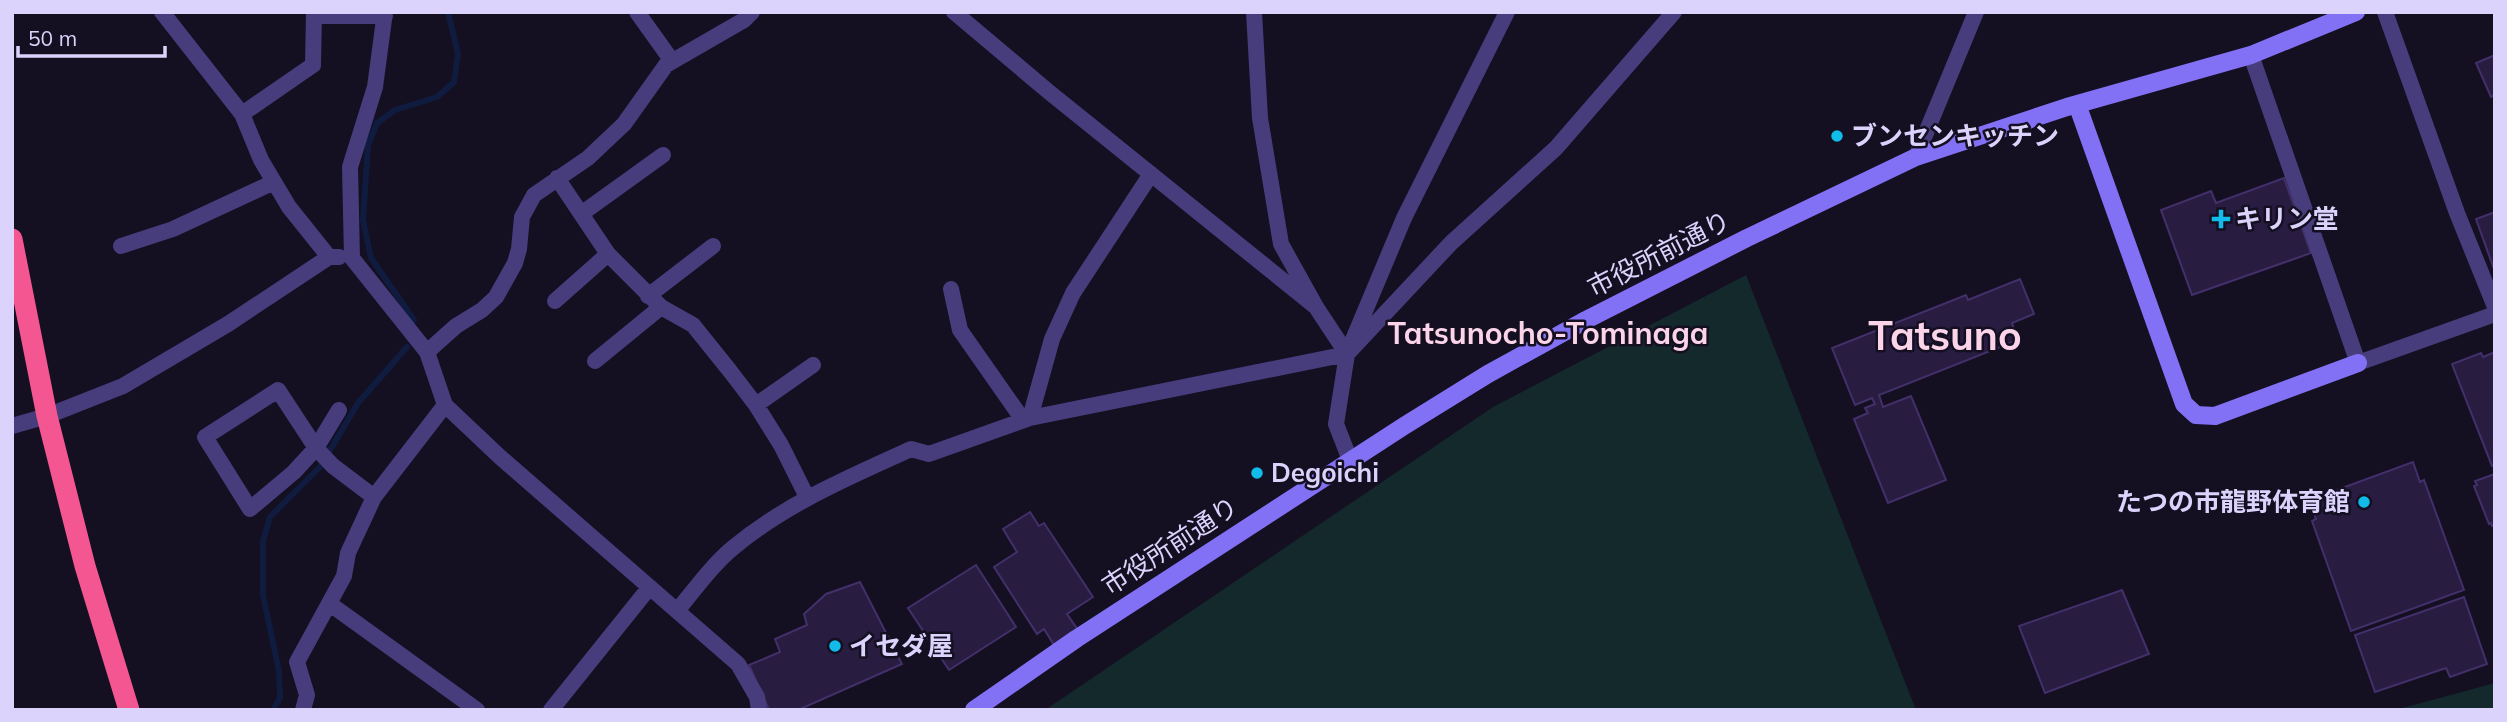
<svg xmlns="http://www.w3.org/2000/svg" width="2507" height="722" font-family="Mulish,'Noto Sans JP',sans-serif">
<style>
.green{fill:#13292b}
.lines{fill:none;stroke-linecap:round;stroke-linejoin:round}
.stream{stroke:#0f1c40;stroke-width:6}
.building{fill:#281d41;stroke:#43306b;stroke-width:2}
.street{stroke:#473d7d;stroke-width:16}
.secondary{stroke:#8371f5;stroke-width:18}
.highway{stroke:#f35690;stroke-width:21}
.poi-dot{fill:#11bbea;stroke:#140f21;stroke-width:2.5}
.labels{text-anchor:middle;stroke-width:5;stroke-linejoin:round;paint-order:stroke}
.poi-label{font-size:26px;font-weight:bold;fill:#dcd3fc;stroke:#140f21;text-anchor:start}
.street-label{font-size:26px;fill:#dcd3fc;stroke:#140f21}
.quarter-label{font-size:30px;font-weight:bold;fill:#fcd4e9;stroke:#140f21}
.town-label{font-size:40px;font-weight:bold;fill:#fcd4e9;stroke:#140f21}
</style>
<rect width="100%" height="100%" fill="#140f21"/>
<path class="green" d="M1746,275L1916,710H1045L1493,407Z
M2495,683V710H2395Z"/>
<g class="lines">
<path class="stream" d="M414,320L371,258L363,220L368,145L377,123L395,110L437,97L454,82L458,54L448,12
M273,710L280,698L279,671L263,595V541L270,517L320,467L358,403L407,347"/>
</g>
<path class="building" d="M2495,55V95L2491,97L2476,63Z
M2284,178L2311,253L2192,295L2161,210L2211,191L2216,203Z
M2495,212V272L2476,219Z
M2020,279L2034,314L2012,323L2018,340L1879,395L1883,407L1911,396L1946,480L1888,503L1854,419L1868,413L1865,408L1875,404L1872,398L1855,405L1832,348L1966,295L1968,300Z
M2495,352V465L2492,466L2452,364L2481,353L2483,357Z
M2413,462L2420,482L2424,480L2464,590L2351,631L2312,521L2316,519L2309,500Z
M2495,474V525L2492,526L2491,523L2489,524L2474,486L2477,485L2475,481Z
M1030,512L1039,526L1044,523L1093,597L1067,614L1078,630L1054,645L1044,629L1037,634L994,567L1017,552L1003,529Z
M976,565L1016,627L949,670L908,608Z
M860,582L902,664L798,710H769L749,665L780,652L775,639L807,625L804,614L826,594Z
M2122,590L2149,654L2045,693L2019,626Z
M2464,597L2487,664L2450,677L2446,668L2375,692L2355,635Z"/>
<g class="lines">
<path class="street" d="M162,12L242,114L261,160L289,207L329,257H339
M385,12L375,87L350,167L352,258L427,352L445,405L500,457L738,664L757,697L759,710
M637,12L672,61
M954,12L1049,92L1316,307
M1254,12L1260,118L1281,244L1316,307L1347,354
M2385,12L2457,213L2495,307
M315,16H385
M2251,55L2358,363L2495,314
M242,114L313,65L314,12
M1916,157L1976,12
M557,178L608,254L661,307L693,325L730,371L756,405L781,445L807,497
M581,214L663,155
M121,246L173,229L274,182
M951,289L960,330L1023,420
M648,296L713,246
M555,301L608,254
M427,352L456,326L482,310L496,297L515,263L519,249L522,217L534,195L588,158L624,124L666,65L744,20L752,12
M595,361L661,307
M756,405L813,365
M339,410L316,448L294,472L250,509L205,437L278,390L316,448L333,466L374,497
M1030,418L1052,339L1073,293L1151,174
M12,426L47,416L123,386L228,324L329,257
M1350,460L1336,424L1347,354L1404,218L1507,12
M330,604L477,710
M677,611C695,589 713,564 734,547C787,503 850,477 911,449L929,454L1030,418L1347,354L1451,243L1556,148L1674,12
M303,710L307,695L297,662L344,576L348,553L374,497L445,405
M551,710L649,588"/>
<path class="secondary" d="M2077,104L2184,404L2196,415L2215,416L2358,363
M974,710L1076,639L1404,426L1488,374L1586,320L1747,238L1916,157L2067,107L2251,55L2356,12"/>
<path class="highway" d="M12,239L47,416L85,566L129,710"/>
</g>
<g class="poi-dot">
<circle cx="1837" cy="136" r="7"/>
<path d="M2217.5 208.5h7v7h7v7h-7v7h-7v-7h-7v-7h7z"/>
<circle cx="1257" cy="473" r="7"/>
<circle cx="2364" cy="502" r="7"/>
<circle cx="835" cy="646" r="7"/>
</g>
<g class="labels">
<g class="poi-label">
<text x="1851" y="145">ブンセンキッチン</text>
<text x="2235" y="228">キリン堂</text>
<text x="1271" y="482">Degoichi</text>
<text x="2350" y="511" text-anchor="end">たつの市龍野体育館</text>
<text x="849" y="655">イセダ屋</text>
</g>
<g class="street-label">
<text transform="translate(1659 254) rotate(-27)" y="9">市役所前通り</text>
<text transform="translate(1170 546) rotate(-33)" y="9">市役所前通り</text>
</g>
<g class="quarter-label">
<text x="1548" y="344">Tatsunocho-Tominaga</text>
</g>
<g class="town-label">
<text x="1945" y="350">Tatsuno</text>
</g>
</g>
<rect width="2507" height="722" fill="none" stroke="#dcd3fc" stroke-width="28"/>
<path d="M18 46v10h147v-10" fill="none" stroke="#dcd3fc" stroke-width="3.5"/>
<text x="28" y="46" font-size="21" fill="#dcd3fc" stroke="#140f21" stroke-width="5" paint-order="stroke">50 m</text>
</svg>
